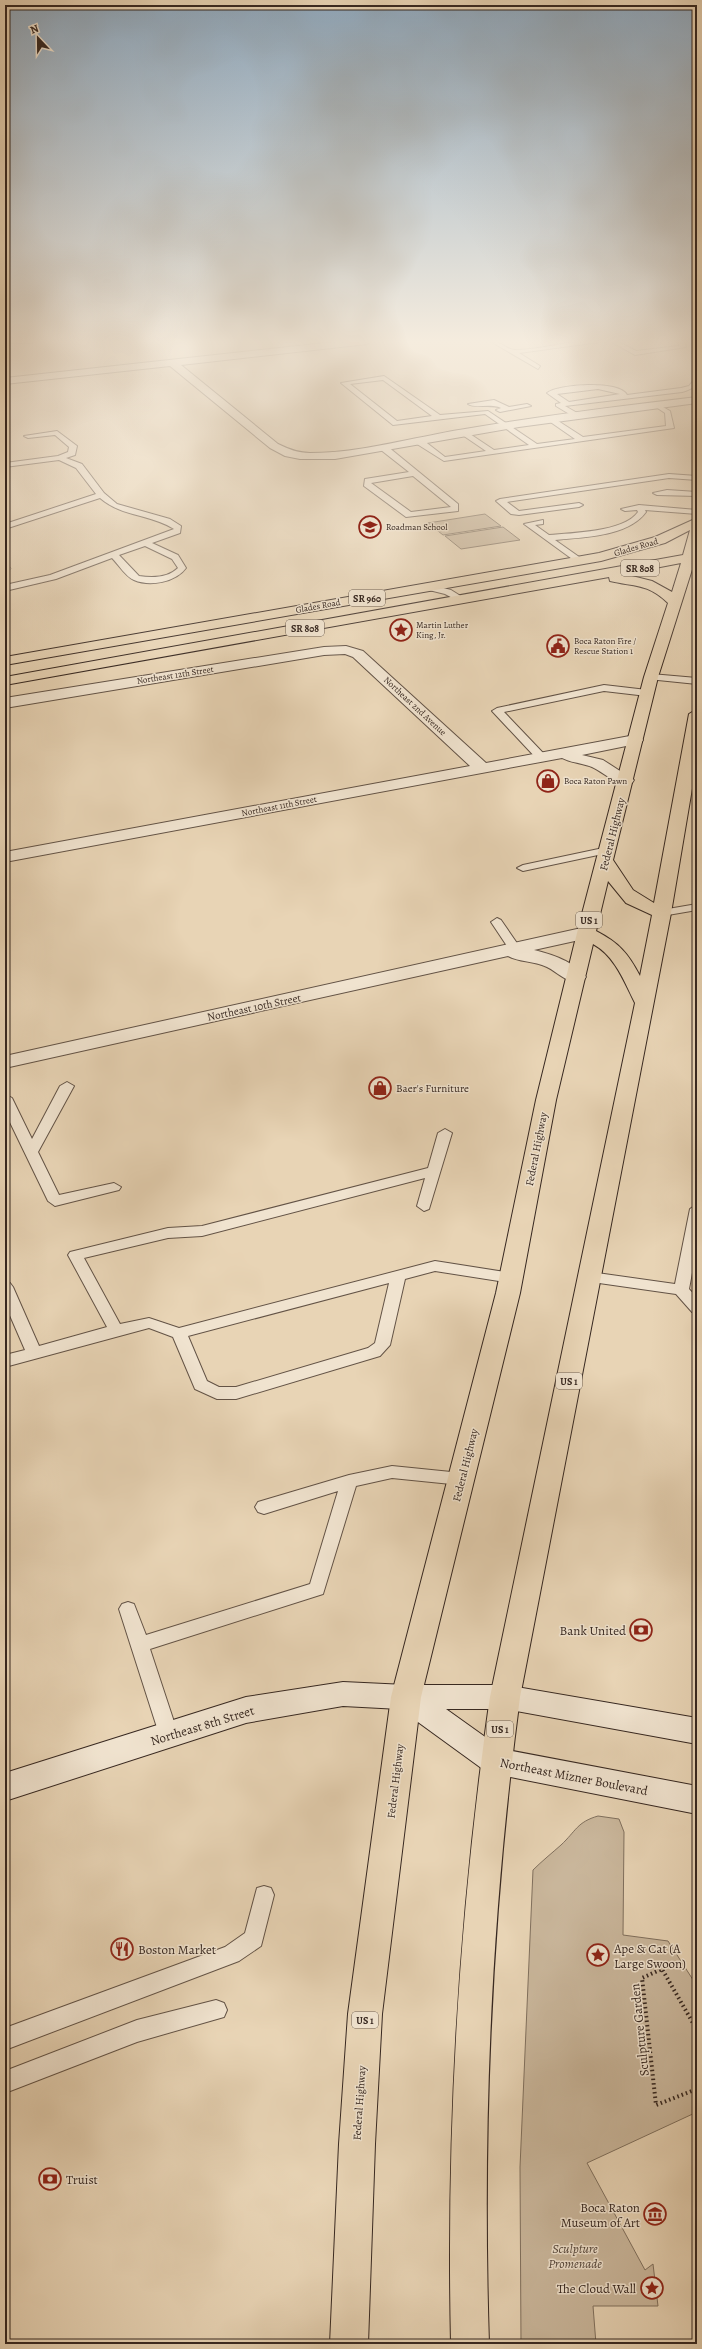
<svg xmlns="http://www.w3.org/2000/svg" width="702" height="2349" font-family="Alegreya,serif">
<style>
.green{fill:#cab79c;stroke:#80705e}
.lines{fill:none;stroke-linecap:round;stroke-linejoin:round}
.service-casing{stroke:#635346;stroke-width:2}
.minor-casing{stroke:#635346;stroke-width:2}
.secondary-casing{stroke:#372821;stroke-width:2}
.primary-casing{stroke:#372821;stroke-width:2}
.path-far1{stroke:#372821;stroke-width:1.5;stroke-dasharray:0.5 1;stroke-linecap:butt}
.path{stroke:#372821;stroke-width:4;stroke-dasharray:1.5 3;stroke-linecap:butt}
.service{fill:#f0e3cf;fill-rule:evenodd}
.minor{fill:#f0e3cf;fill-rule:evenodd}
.secondary{fill:#f0e3cf;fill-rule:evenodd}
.primary{fill:#e8d4b5;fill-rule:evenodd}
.labels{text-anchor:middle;stroke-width:3;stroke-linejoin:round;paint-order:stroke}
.far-poi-label{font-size:9px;fill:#372821;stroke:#f0e3cf;text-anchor:start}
.far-street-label{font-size:9px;fill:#372821;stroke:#f0e3cf}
.shield{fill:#f0e3cf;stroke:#6e6055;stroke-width:1}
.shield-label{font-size:10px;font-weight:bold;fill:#372821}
.street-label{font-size:11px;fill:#372821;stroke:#f0e3cf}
.poi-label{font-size:11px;fill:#372821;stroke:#f0e3cf;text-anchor:start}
.near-poi-label{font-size:13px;fill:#372821;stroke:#f0e3cf;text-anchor:end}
.near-street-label{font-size:13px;fill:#372821;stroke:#f0e3cf}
.near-park-label{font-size:13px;font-style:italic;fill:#54453a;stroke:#f0e3cf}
</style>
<rect width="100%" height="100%" fill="#e8d4b5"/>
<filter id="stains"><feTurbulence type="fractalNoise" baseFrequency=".005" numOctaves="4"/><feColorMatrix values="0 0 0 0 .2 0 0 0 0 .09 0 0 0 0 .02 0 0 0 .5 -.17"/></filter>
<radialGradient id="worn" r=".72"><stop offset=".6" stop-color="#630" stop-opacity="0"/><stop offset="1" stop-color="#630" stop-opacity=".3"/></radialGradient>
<path class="green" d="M485,514L501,526L443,535L428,523Z
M503,527L520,540L461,549L445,536Z
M598,1816L619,1819L624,1832L623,1935L668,1941L697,1986V2112L587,2163L645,2270L653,2264L658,2306H593L596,2344H521L520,2167L533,1870C542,1861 552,1853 561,1845C576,1831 577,1822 598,1816Z"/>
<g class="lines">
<g class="service-casing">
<path id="service" d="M5,341H35L32,343H5Z
M490,341C500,340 506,350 515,350C545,350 577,337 607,341L519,353L540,366L538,369Z
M610,341H617L636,351L679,346L678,341H684L686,347L635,355Z
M384,376L440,415L488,411L537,444L575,439L549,421V417H552L583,437L666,426L665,413L653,405L656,403L670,411L674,428L444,461L417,444V440H423L445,457L486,451L461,434V430H464L494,450L529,445L485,414L393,425L341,383ZM383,380L432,416L397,421L350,384Z
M697,376C697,387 692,389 682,392L565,406L579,414L580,416L576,418L556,406V404L561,403L547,393C558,384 620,380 627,395L681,388L689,386ZM598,389L620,394L569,402L557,394Z
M494,400L509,407L527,404L531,406L500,412L496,410L501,408C490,403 475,409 468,404Z
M57,431L77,446L75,455L66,458L82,464L104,493L117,504L170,519L181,526L180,533L152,543L178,555L186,568C176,582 150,587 134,580C126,577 118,564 112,558L56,579L5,591V585L50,575L174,529C150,514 122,517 100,498L5,529V524L96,494L76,468L59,460L5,467V463L58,456L68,452L69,447L55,435L28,438L24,436ZM145,546L172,559L178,568C168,578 152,578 139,576L119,555Z
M381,446H387L458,504V511L406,517L364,486L365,479L409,472L381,450ZM413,476L451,507L411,512L371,483Z
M669,474L697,476V480L669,478L507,502L519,511L579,503L583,505L579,507L519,515L511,514L496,501L500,499Z
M667,490L697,492V496L657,495L653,493Z
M639,505L697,510V514L645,510L646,512C628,537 583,537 555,540L582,559L583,561L579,564L524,524L543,520V524L535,525L549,535C572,533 624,532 638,512L637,510L625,511L621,509Z
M428,584L451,590L467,600L460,602L445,594L425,589L424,587Z
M651,674L697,678V684L648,679V675Z
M604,685L647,690L652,693L647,696L604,691L504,712L545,755L546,757L541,760L537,759L492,711L497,708Z
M608,847L614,850L612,852L523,871L517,868L523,865Z
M697,904V910L662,916L656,913L662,910Z
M497,918L501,920L521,949L519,952L515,953L511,952L491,922Z
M67,1082L74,1086L38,1152L59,1195L114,1183L121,1187L119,1190L55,1206L48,1201L5,1112V1094L12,1098L32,1139L60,1086Z
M445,1129L452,1133L429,1209L424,1211L417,1206L425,1178L202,1236L168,1238L84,1258L120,1324L149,1318L179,1328L435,1261L511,1273L516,1274L518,1278L516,1282L511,1283L435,1271L405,1279L390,1345L380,1356L236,1399H217L195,1389L173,1337L149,1328L5,1367V1355L25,1350L5,1304V1282L10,1283L13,1287L39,1346L107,1327L68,1255L70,1252L168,1228L202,1226L428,1168L438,1133ZM389,1283L375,1343L368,1348L236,1387H219L207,1381L188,1336Z
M697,1204V1246L689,1289L697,1298V1313L692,1312L676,1294L585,1281L583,1277L585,1273L590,1272L675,1284L690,1209Z
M392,1466L461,1473L467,1475L469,1479L467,1483L461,1485L392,1478L356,1486L323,1594L150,1649L178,1734L175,1740L168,1742L161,1740L119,1609L122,1604L128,1602L134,1604L146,1635L310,1584L338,1491L264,1514L258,1512L255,1507L258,1502L349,1475Z
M264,1886L271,1888L274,1895L261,1946L239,1961L5,2050V2028L225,1947L245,1933L257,1888Z
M216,2000L224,2003L227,2010L224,2017L137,2042L5,2093V2071L137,2020Z"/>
</g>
<g class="minor-casing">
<path id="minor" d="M343,341H372L367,344L181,365L278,444C288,449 298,453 310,453C362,453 414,437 465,429C542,416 620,406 697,397V403L519,427L335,459H300L285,456L270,448L170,366L5,384V378Z
M346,646L363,651L486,763L635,735L641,737L643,740L641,743L582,755L603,760L634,780L632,783C617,787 605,773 592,767C583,763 571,763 562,758L5,862V852L470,766L353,657L345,654L324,655L5,708V698L324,647Z
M586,927L593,929L595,933L593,937L534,950C551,954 575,962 586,977L583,981C568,985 559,973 547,967C534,961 519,962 508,956L5,1068V1056Z"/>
</g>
<g class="secondary-casing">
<path id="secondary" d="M343,1682L406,1685H505L697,1718V1744L505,1709H446L502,1749L697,1786V1814L495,1774L484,1770L400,1709L343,1706L246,1723L5,1801V1773L246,1697Z"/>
</g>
<g class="primary-casing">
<path id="primary" d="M697,518V560H695L658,677L613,860L633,890L654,903L689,714L697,709V759L671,913L520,1697C491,1915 482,2124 489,2344H451C446,2124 459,1915 490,1697L635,1003C624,981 615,956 593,944L556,1100L520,1293L421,1697L382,2014L375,2144L368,2344H330L339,2144L348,2014L391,1697L496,1293L536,1100L577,933L644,677L668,603C647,583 635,587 610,581L609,577L5,685V677L683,555L690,530L665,543L601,561L5,665V657L599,553L655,537ZM681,563L672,592L652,581L624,574ZM608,881L626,903L652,915L640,976C628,953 619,943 596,931Z"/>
</g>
<path class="path-far1" d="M5,564L11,569"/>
<path class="path" d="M697,2030L662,1969L642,1978L656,2105L697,2089"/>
<use href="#service" class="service"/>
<use href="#minor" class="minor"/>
<use href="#secondary" class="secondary"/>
<use href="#primary" class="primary"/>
</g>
<linearGradient id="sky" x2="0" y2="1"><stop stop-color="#90aac0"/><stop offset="0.51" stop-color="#f5ecde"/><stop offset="1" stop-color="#f5ecde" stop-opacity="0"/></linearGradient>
<rect width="702" height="669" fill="url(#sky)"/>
<defs>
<g id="school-ring" transform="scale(1.15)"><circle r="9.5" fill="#f0e3cf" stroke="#8f2418" stroke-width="1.5"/><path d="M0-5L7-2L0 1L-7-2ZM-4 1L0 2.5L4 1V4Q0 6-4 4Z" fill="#8f2418"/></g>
<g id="sight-ring" transform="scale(1.15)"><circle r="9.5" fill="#f0e3cf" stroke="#8f2418" stroke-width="1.5"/><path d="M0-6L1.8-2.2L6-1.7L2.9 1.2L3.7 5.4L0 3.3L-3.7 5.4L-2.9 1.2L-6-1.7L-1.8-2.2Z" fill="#8f2418"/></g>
<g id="civic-ring" transform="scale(1.15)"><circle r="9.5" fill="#f0e3cf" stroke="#8f2418" stroke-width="1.5"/><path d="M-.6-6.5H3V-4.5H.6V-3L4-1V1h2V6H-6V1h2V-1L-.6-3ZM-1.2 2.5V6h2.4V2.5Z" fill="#8f2418"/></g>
<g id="shop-ring" transform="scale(1.15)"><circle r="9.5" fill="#f0e3cf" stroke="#8f2418" stroke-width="1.5"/><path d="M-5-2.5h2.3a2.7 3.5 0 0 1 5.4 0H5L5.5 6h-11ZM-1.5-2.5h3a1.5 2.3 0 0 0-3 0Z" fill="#8f2418"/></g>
<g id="bank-ring" transform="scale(1.15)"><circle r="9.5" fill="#f0e3cf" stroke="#8f2418" stroke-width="1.5"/><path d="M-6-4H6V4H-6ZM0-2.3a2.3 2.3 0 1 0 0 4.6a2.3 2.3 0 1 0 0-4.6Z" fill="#8f2418"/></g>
<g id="restaurant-ring" transform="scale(1.15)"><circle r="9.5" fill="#f0e3cf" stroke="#8f2418" stroke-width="1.5"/><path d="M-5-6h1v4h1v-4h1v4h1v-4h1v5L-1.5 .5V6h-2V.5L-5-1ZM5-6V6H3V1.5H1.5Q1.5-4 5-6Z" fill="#8f2418"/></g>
<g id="museum-ring" transform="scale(1.15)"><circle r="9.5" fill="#f0e3cf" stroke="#8f2418" stroke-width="1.5"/><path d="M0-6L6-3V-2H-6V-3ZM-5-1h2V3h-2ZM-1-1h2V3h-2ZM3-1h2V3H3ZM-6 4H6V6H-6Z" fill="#8f2418"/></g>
</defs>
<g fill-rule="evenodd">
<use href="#school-ring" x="370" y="527"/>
<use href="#sight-ring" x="401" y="630"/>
<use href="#civic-ring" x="558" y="646"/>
<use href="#shop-ring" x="548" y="781"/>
<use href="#shop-ring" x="380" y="1088"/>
<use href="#bank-ring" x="641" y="1630"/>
<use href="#restaurant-ring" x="122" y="1949"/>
<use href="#sight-ring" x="598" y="1955"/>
<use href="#bank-ring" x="50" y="2179"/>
<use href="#museum-ring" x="655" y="2214"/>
<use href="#sight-ring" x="652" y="2288"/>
</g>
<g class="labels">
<g class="far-poi-label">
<text x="386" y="530">Roadman School</text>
<text x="416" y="628">Martin Luther<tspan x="416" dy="10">King, Jr.</tspan></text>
<text x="574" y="644">Boca Raton Fire /<tspan x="574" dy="10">Rescue Station 1</tspan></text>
<text x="564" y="784">Boca Raton Pawn</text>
</g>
<g class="far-street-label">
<text transform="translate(636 547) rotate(-16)" y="3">Glades Road</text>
<text transform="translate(318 606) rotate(-10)" y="3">Glades Road</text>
<text transform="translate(175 675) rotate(-9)" y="3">Northeast 12th Street</text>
<text transform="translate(415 706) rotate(43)" y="3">Northeast 2nd Avenue</text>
<text transform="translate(279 806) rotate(-11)" y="3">Northeast 11th Street</text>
</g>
<g class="shield">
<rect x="621" y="560" width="38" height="16" rx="3"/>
<rect x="349" y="590" width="36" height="16" rx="3"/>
<rect x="286" y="620" width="38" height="16" rx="3"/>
<rect x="576" y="912" width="26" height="16" rx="3"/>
<rect x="556" y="1373" width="26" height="16" rx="3"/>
<rect x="487" y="1721" width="26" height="16" rx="3"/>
<rect x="352" y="2012" width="26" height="16" rx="3"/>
</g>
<g class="shield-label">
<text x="640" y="572">SR 808</text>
<text x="367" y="602">SR 960</text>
<text x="305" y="632">SR 808</text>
<text x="589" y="924">US 1</text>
<text x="569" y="1385">US 1</text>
<text x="500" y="1733">US 1</text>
<text x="365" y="2024">US 1</text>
</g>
<g class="street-label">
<text transform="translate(612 834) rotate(-76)" y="4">Federal Highway</text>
<text transform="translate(254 1007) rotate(-12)" y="4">Northeast 10th Street</text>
<text transform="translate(536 1149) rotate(-79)" y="4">Federal Highway</text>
<text transform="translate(465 1465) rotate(-76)" y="4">Federal Highway</text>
<text transform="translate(395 1781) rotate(-83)" y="4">Federal Highway</text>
<text transform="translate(359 2103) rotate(-86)" y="4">Federal Highway</text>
</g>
<g class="poi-label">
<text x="396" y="1092">Baer's Furniture</text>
</g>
<g class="near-poi-label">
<text x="626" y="1635">Bank United</text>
<text x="614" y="1953" text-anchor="start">Ape &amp; Cat (A<tspan x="614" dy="15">Large Swoon)</tspan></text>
<text x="138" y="1954" text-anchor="start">Boston Market</text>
<text x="66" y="2184" text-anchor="start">Truist</text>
<text x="640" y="2212">Boca Raton<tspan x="640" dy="15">Museum of Art</tspan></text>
<text x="636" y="2293">The Cloud Wall</text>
</g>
<g class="near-street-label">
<text transform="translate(202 1725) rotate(-17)" y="5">Northeast 8th Street</text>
<text transform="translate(574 1776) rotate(11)" y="5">Northeast Mizner Boulevard</text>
<text transform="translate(639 2030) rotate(-96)" y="5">Sculpture Garden</text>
</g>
<g class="near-park-label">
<text x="575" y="2253">Sculpture<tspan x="575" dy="15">Promenade</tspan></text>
</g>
</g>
<rect width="702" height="2349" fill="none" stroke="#e8d4b5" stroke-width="20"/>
<rect x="6" y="6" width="690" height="2337" fill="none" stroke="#372821" stroke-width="2"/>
<rect x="10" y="10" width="682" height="2329" fill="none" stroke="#372821"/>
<g transform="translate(38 38) rotate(338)" stroke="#f0e3cf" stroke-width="3" paint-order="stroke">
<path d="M0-3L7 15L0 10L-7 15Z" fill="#372821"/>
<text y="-6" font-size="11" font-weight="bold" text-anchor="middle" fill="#372821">N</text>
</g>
<rect width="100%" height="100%" filter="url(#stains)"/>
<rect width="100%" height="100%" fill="url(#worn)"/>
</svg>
